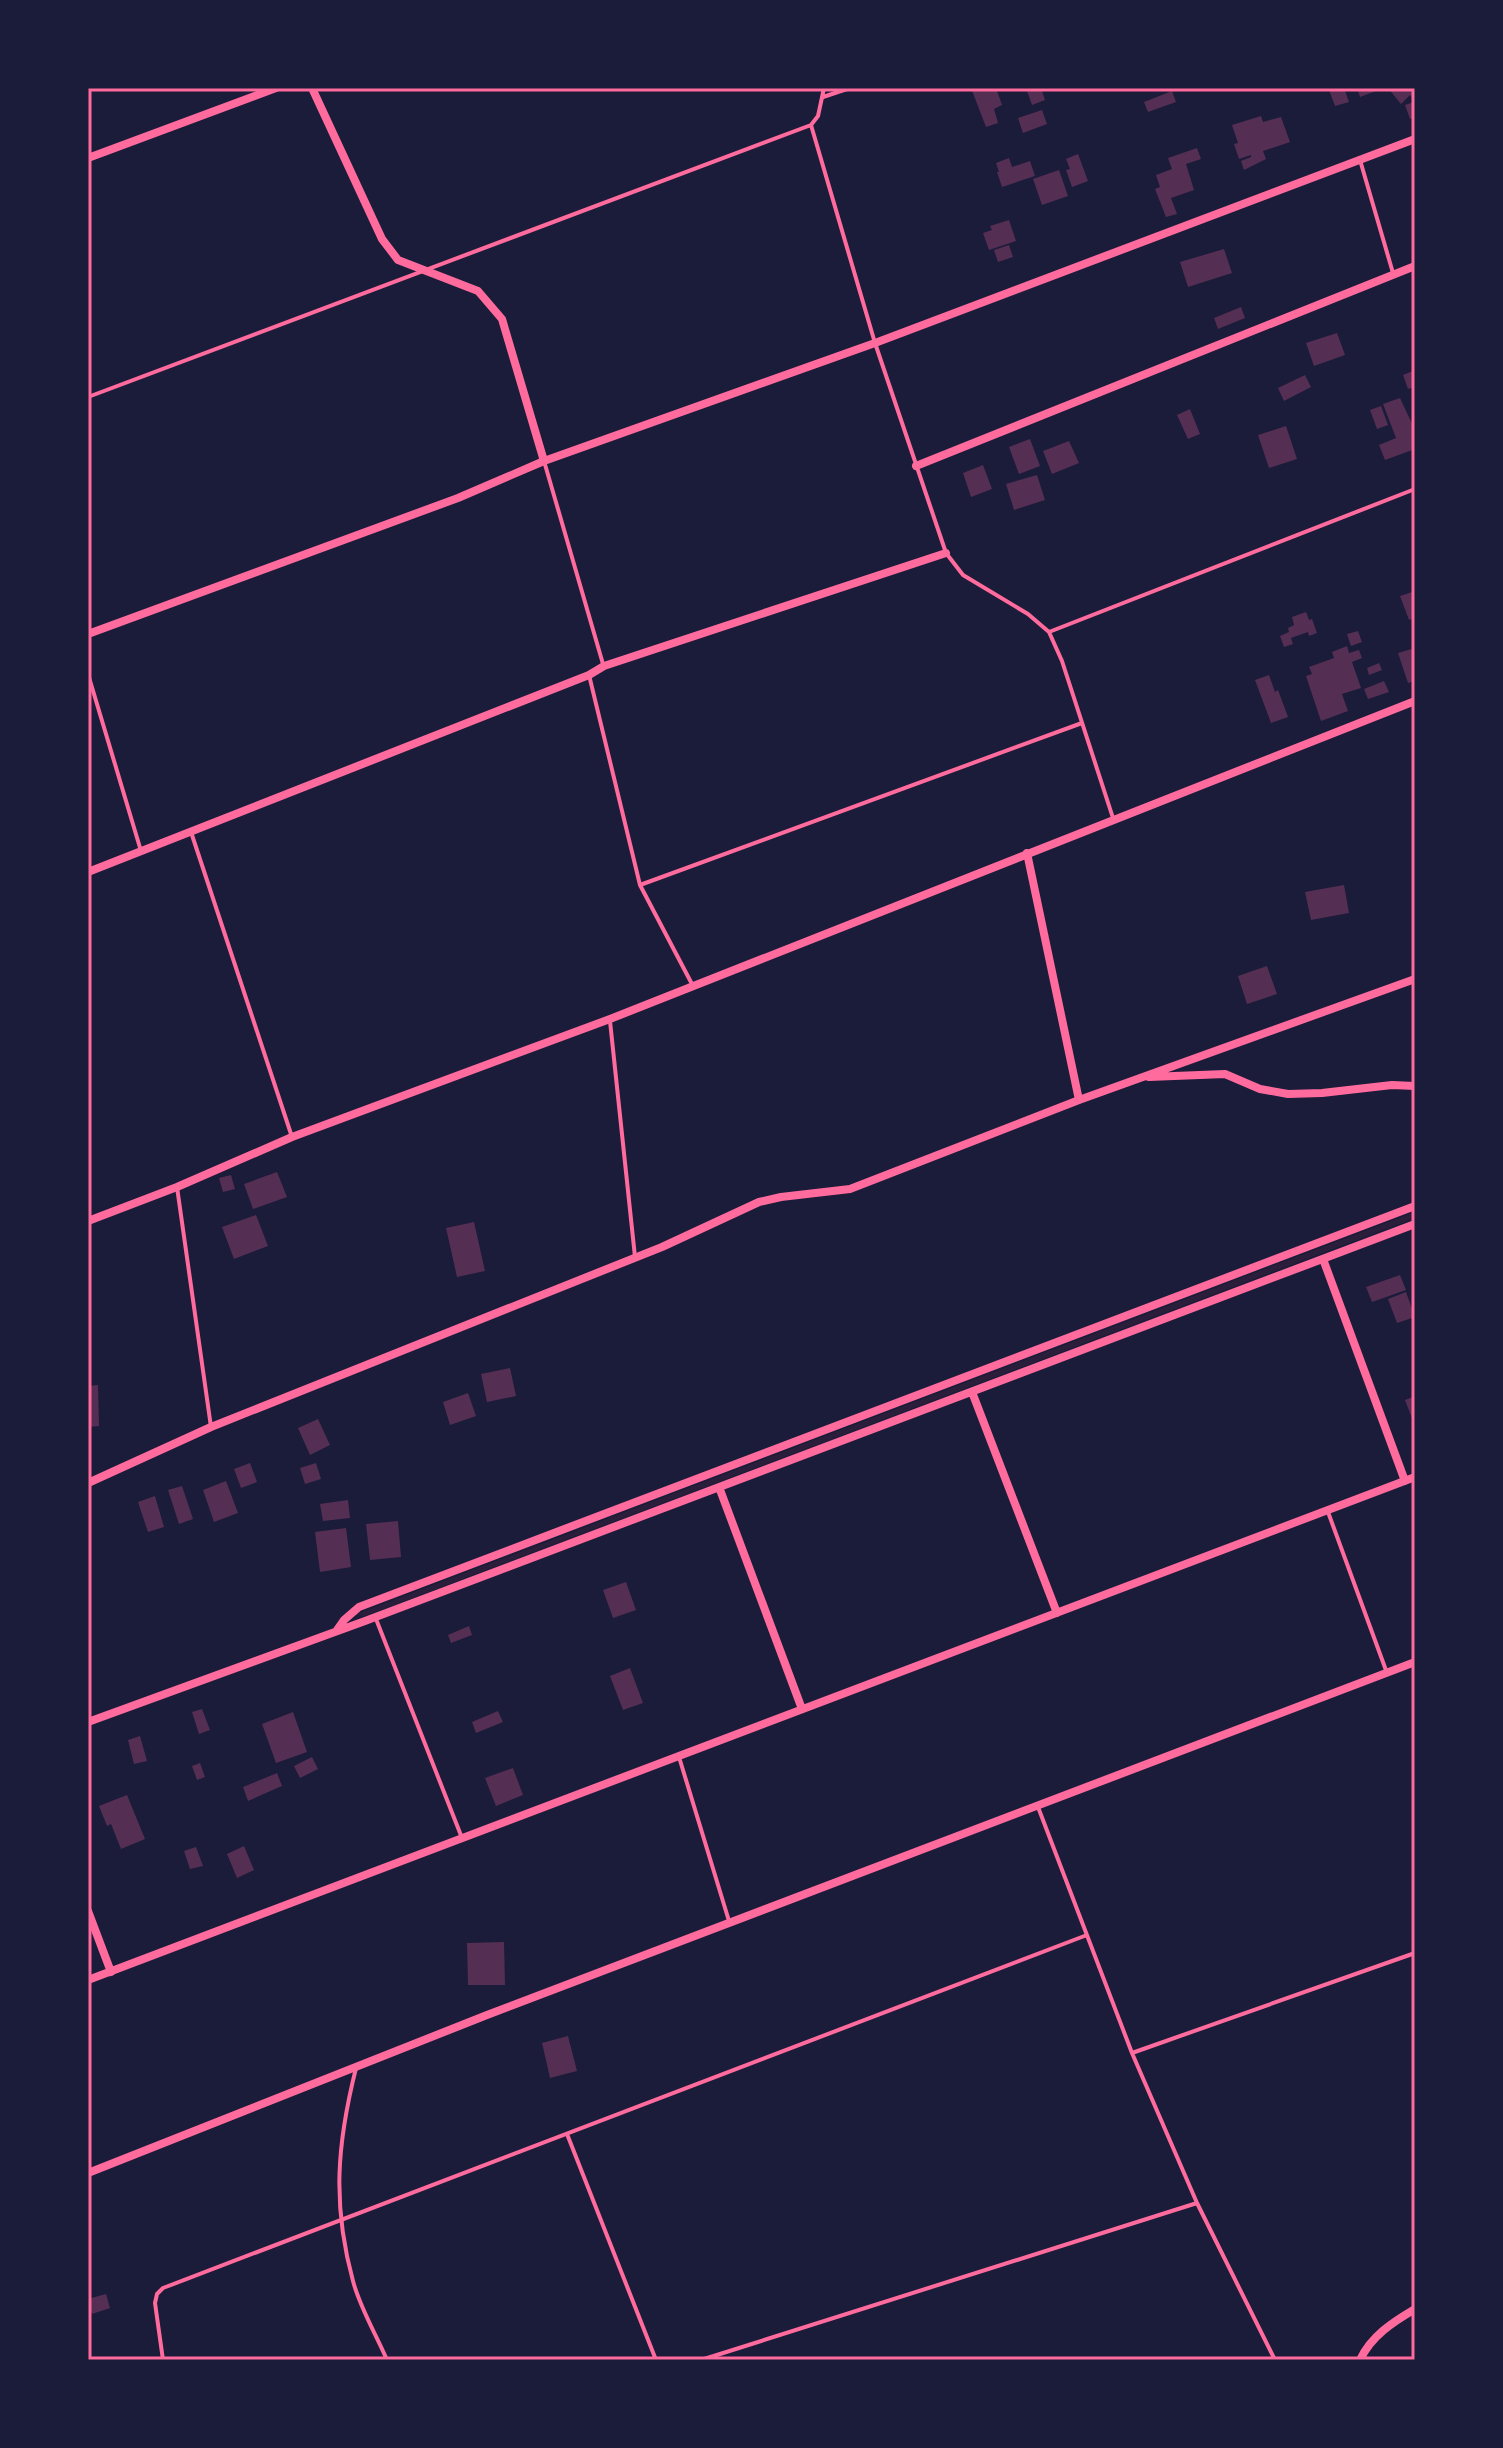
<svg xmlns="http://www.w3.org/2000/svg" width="1503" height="2448" font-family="'Source Sans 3',sans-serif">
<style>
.green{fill:#2a1e3b}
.building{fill:#542f53}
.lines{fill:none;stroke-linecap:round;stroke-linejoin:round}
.service{stroke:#ff6b9d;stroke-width:4}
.minor{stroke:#ff6b9d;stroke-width:8}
.neatline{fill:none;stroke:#ff6b9d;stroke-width:3}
</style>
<rect width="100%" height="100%" fill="#1b1b3a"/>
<path class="green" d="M1415,1212V1218L362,1617L357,1614Z"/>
<path class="building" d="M971,88H996L1002,105L994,109L998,123L986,127Z
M1026,88H1041L1045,100L1032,105Z
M1334,88H1344L1349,102L1335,106L1329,90Z
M1357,88H1374L1376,91L1360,97Z
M1388,88H1415V117L1410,119L1405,105L1414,102L1410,95L1401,104Z
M1172,91L1176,102L1148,112L1144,102Z
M1042,110L1047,124L1023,133L1018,118Z
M1261,116L1263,122L1281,117L1290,142L1263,151L1266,159L1244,170L1241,161L1251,157V155L1239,159L1234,144L1238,143L1232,125Z
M1197,148L1201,159L1186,164L1194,190L1171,198L1177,214L1166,217L1155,189L1160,187L1156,175L1172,169L1168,158Z
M1078,154L1088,181L1072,187L1066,170L1070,169L1066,159Z
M1009,158L1012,167L1030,161L1035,176L1002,187L997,172H999L996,163Z
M1059,170L1068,196L1042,205L1033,179Z
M1009,220L1016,241L989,250L983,233L992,230L990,226Z
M1009,245L1013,257L998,262L994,250Z
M1224,249L1232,273L1188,287L1180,262Z
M1241,307L1245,318L1218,329L1214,318Z
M1337,333L1345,355L1314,366L1306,343Z
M1415,370V387L1408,389L1403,375Z
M1305,375L1311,387L1284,401L1278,388Z
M1400,398L1415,430V449L1385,460L1379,445L1396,438L1383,404Z
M1381,406L1388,425L1377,429L1370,410Z
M1190,409L1200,434L1188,439L1177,415Z
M1286,426L1297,459L1269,468L1258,435Z
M1030,439L1040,466L1019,474L1009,447Z
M1069,441L1079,463L1052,474L1043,451Z
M983,465L992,489L971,497L963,473Z
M1037,475L1045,500L1014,510L1006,484Z
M1415,591V618L1409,620L1400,596Z
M1306,612L1309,620L1312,619L1317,633L1309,636L1308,632L1291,638L1293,644L1284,647L1280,636L1289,632L1288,628L1294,625L1292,617Z
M1358,631L1362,642L1351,646L1347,634Z
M1347,646L1349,653L1359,650L1362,658L1352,662L1361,688L1342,694L1348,711L1321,721L1306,676L1312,674L1309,667L1334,658L1332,652Z
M1415,648V681L1408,683L1398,653Z
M1379,663L1382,670L1369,675L1367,668Z
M1269,675L1275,692L1278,690L1288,717L1271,723L1255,680Z
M1384,681L1389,692L1368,699L1364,689Z
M1344,885L1349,913L1311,920L1305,892Z
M1267,966L1277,994L1247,1004L1238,976Z
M277,1172L287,1197L253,1209L244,1184Z
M231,1175L235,1189L223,1192L219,1178Z
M256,1215L268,1246L234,1259L222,1227Z
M474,1222L485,1271L457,1277L446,1228Z
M1400,1275L1406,1290L1372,1302L1366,1287Z
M1406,1292L1415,1317L1397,1323L1388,1299Z
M510,1368L516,1396L487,1402L481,1374Z
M98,1385L99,1426L88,1427V1386Z
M468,1393L476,1416L450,1425L443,1402Z
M1415,1396V1420L1413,1421L1405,1400Z
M318,1419L330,1445L310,1455L298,1428Z
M250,1463L257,1482L241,1488L234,1469Z
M316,1463L321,1479L305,1484L300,1468Z
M226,1481L238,1513L214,1522L203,1490Z
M182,1486L193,1519L179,1524L168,1490Z
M155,1496L164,1527L148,1532L138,1502Z
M348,1500L350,1518L323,1521L320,1504Z
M398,1521L401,1557L370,1560L366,1524Z
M346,1528L351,1567L320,1572L315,1532Z
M626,1582L636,1610L613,1618L603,1590Z
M469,1626L472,1635L451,1643L448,1635Z
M630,1668L643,1703L623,1710L610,1676Z
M202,1709L210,1730L199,1734L192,1712Z
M498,1711L503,1722L476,1733L472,1722Z
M293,1712L307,1752L276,1763L262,1724Z
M140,1736L147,1761L134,1764L128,1740Z
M312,1757L318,1769L300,1778L294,1766Z
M200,1763L205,1777L197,1780L192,1766Z
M513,1768L523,1795L496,1806L485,1778Z
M277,1773L282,1786L248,1801L243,1787Z
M127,1795L145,1839L121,1849L111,1824L107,1826L99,1806Z
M244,1846L254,1870L237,1878L227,1854Z
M196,1847L203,1866L190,1869L184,1851Z
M504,1942L505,1985H468L467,1943Z
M568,2036L577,2071L550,2078L542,2043Z
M106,2294L110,2308L92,2314L88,2299Z"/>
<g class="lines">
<path class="service" d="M824,88L818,116L811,125L875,343L946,553L963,575L1028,614L1049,632L1062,661L1113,818
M823,97L850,88
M1360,160L1393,273
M88,397L811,125
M544,461L603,664
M1049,632L1415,489
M88,674L141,851
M589,675L640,885L693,986
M191,832L292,1137
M640,885L1082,723
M610,1021L635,1257
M177,1187L211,1427
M1328,1512L1387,1673
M376,1619L462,1838
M679,1757L729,1921
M1038,1807L1132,2053L1197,2203L1275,2360
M1132,2053L1415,1953
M356,2068C337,2144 332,2204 353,2281C360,2308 376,2334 387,2360
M567,2134L656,2360
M163,2360L155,2303L157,2294L163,2288L1087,1935
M701,2360L1197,2203"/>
<path class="minor" d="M312,88L382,239L398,260L478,291L502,319L544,461
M88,158L276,88
M916,466L1415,266
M88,634L458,498L544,461L875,343L1415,139
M1027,853L1079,1100
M88,872L589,675L604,666L946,553
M1149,1077L1225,1074L1260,1089L1288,1094L1322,1093L1392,1085L1415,1086
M88,1221L177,1187L292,1137L610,1019L1415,701
M1323,1259L1405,1481
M972,1392L1057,1613
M88,1483L211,1427L662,1247L759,1202L781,1197L850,1189L1079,1100L1415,979
M719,1487L802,1709
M337,1630L344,1620L359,1607L1415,1206
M88,1722L365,1621L1415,1224
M88,1911L111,1972
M88,1980L1415,1477
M88,2173L487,2015L1415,1662
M1360,2360C1371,2336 1393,2322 1415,2309"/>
</g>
<rect width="1503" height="2448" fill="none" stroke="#1b1b3a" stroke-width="180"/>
<rect x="90" y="90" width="1323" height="2268" class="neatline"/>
</svg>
